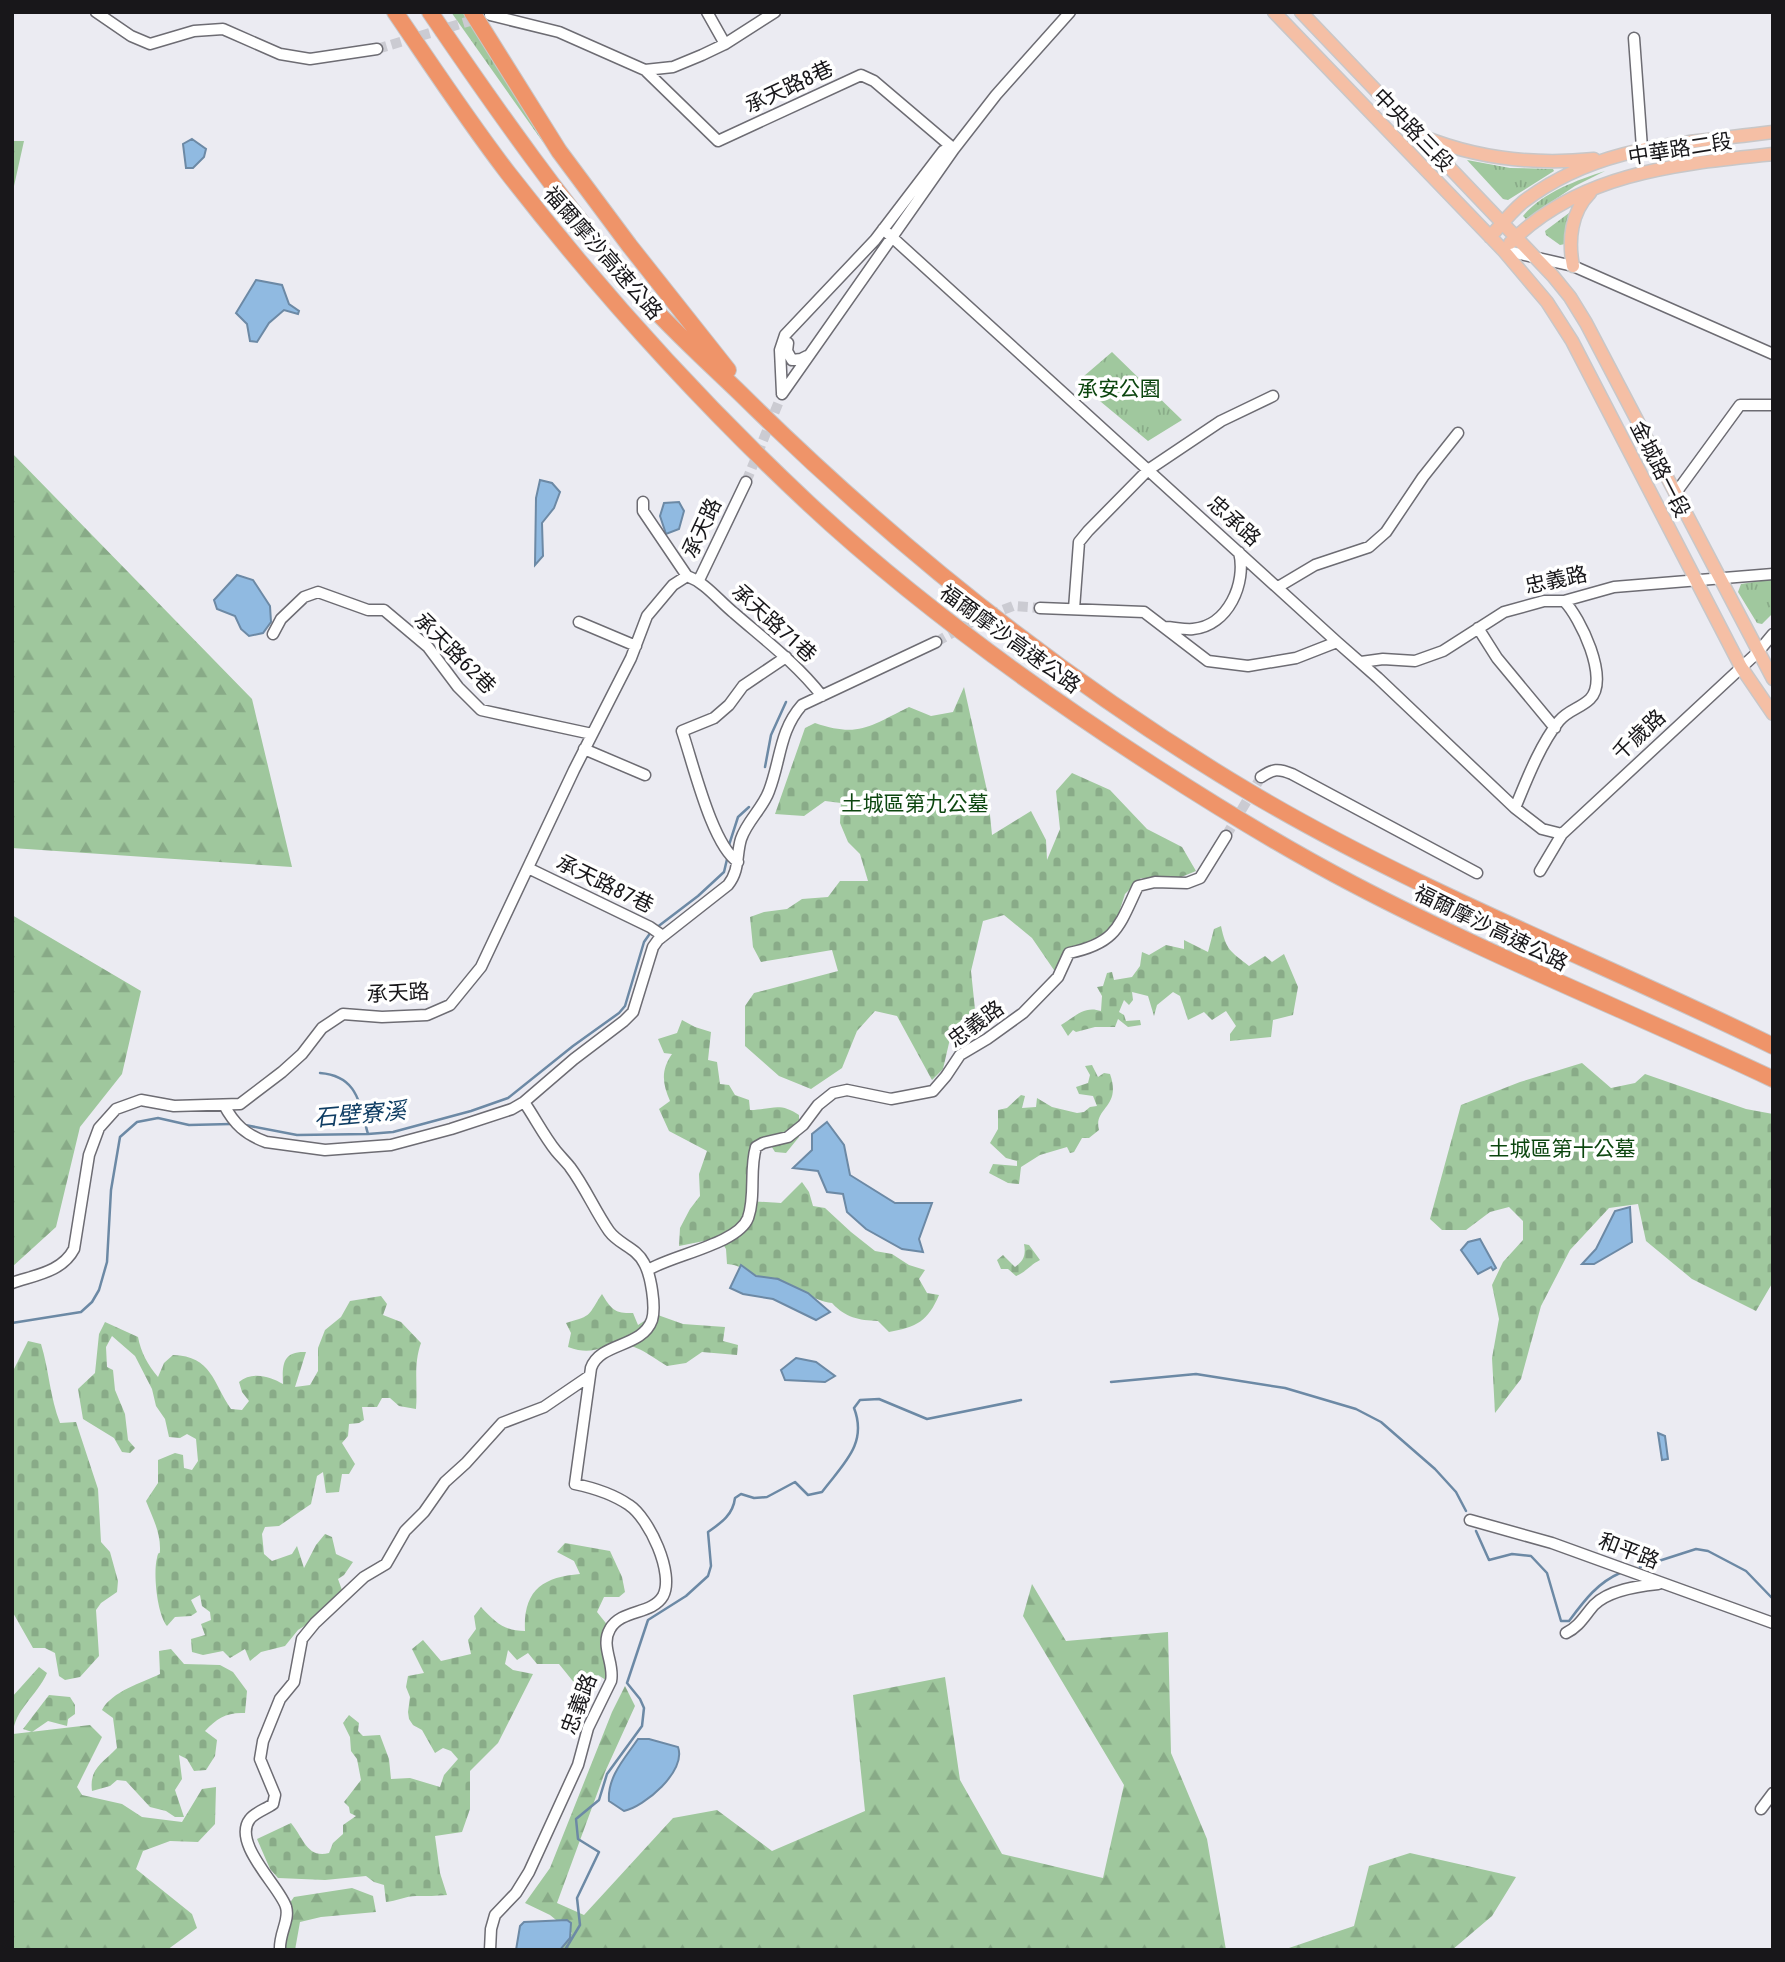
<svg xmlns="http://www.w3.org/2000/svg" width="1785" height="1962" font-family="'Roboto Condensed','Noto Sans TC',sans-serif">
<style>
.grass{fill:url(#grass-tufts)}
.forest{fill:url(#forest-firs)}
.cemetery{fill:url(#cemetery-stones)}
.water{fill:#90bae1;stroke:#6c89a5;stroke-width:2}
.lines{fill:none;stroke-linecap:round;stroke-linejoin:round}
.stream{stroke:#6c89a5;stroke-width:2.5}
.minor-tunnel{stroke:#cbcbd2;stroke-width:10;stroke-dasharray:10 5;stroke-linecap:butt}
.minor-casing{stroke:#6d6c73;stroke-width:13}
.major-casing{stroke:#c8c7c8;stroke-width:15}
.highway-casing{stroke:#c8c7c8;stroke-width:18}
.minor{stroke:#fff;stroke-width:10}
.major{stroke:#f5bfa5;stroke-width:12}
.highway{stroke:#ef9469;stroke-width:16}
.labels{text-anchor:middle;stroke-width:7;stroke-linejoin:round;paint-order:stroke}
.street-label{font-size:21px;fill:#18171a;stroke:#fff}
.park-label{font-size:21px;fill:#0c460f;stroke:#fff}
.water-label{font-size:23px;font-style:italic;fill:#0f3d63;stroke:#fff}
</style>
<defs>
<pattern id="grass-tufts" width="24" height="20" patternUnits="userSpaceOnUse" patternTransform="scale(1.75)"><rect width="24" height="20" fill="#a0c89e"/><path d="M3 7l-1-3M5 7V3M7 7l1-3M15 17l-1-3M17 17v-4M19 17l1-3" fill="none" stroke="#89ab88"/></pattern>
<pattern id="forest-firs" width="22" height="20" patternUnits="userSpaceOnUse" patternTransform="scale(1.75)"><rect width="22" height="20" fill="#9fc79d"/><path d="M5 1l3.5 6h-7zM16 11l3.5 6h-7z" fill="#88aa87"/></pattern>
<pattern id="cemetery-stones" width="16" height="16" patternUnits="userSpaceOnUse" patternTransform="scale(1.75)"><rect width="16" height="16" fill="#a0c89e"/><path d="M2 7V4a2 2 0 0 1 4 0v3zM10 15v-3a2 2 0 0 1 4 0v3z" fill="#89ab88"/></pattern>
</defs>
<rect width="100%" height="100%" fill="#ebebf2"/>
<path class="grass" d="M451,12H464L545,145Z
M1467,160L1510,168L1553,169L1554,171L1508,200L1503,199Z
M1605,171L1575,186L1526,219L1523,216C1542,193 1577,180 1605,171Z
M1573,210L1565,244L1560,245L1546,235L1545,231Z
M1112,352L1182,420L1148,441L1077,382Z
M1773,579V613L1762,624L1757,623L1738,592L1741,584Z"/>
<path class="forest" d="M12,141H24L12,195Z
M12,453L252,699L292,867L12,848Z
M12,915L141,991L122,1074L80,1127L56,1227L12,1267Z
M1032,1584L1066,1641L1168,1632L1171,1753L1207,1839L1226,1950H558L572,1933L550,1915L525,1903L550,1868L612,1712L625,1686L635,1706L605,1772L557,1903L584,1915L673,1818L717,1810L772,1851L865,1811L853,1695L945,1677L960,1780L1002,1854L1103,1878L1124,1785L1023,1616Z
M39,1667L47,1673C37,1696 14,1710 13,1734L90,1725L102,1737L77,1787L82,1795L122,1804L142,1817L182,1822L202,1789L216,1787L215,1824L198,1842L170,1841L143,1851L136,1869L192,1914L197,1928L167,1950H12V1697Z
M1410,1853L1516,1877L1492,1916L1452,1950H1283L1354,1926L1369,1866Z
M352,1888L373,1896L376,1912L321,1917L300,1922L295,1950H281L282,1914L294,1897Z"/>
<path class="cemetery" d="M964,687L988,795L992,835L1031,811L1046,840L1047,860L1060,829L1056,791L1072,773L1110,790L1147,829L1182,847L1196,871L1174,880L1141,878L1125,894L1114,928L1086,946L1056,973L1032,938L1004,915L983,921L971,971L976,1019L952,1030L943,1069L932,1080L897,1016L875,1011L857,1031L842,1068L811,1089L779,1076L745,1046V1006L754,993L838,971L832,950L761,962L753,947L750,917L764,912L787,909L802,899L828,897L840,881H868L860,854L848,842L840,823L841,803L825,801L804,816L775,814L805,728L815,723C859,738 870,726 909,707L931,716L953,712Z
M1221,926C1226,950 1230,951 1249,966L1265,956L1272,962L1284,954L1298,987L1293,1015L1273,1020L1271,1037L1230,1041V1034L1236,1026L1226,1011L1212,1020L1204,1012L1188,1020L1180,996L1173,992L1157,1005L1154,1016L1148,996L1132,992L1133,1000L1129,1005L1124,1000L1119,1012L1124,1015L1126,1021L1140,1020L1141,1025L1128,1027L1118,1019L1115,1027H1095L1076,1032L1073,1030L1068,1036L1061,1025C1075,1017 1084,1005 1101,1011L1102,996L1097,987L1103,986L1107,973L1112,972L1114,980L1132,977L1140,966L1142,952L1149,955L1166,945L1184,949V940L1208,952L1214,929Z
M682,1020L695,1027L711,1032L708,1060L717,1062L720,1084L729,1085L735,1095L749,1100L750,1110C771,1110 779,1101 799,1115V1137L786,1153L775,1152L768,1141L756,1145L748,1201L781,1203L802,1182L809,1192L813,1206L825,1208L851,1232L875,1251L892,1254L909,1265L925,1270L919,1279L927,1293L939,1295C928,1321 917,1327 889,1332L878,1321C858,1320 846,1318 832,1303C813,1301 799,1287 781,1280C773,1278 765,1278 758,1276C745,1272 742,1265 727,1264L726,1249L719,1238L679,1246L680,1228L690,1209L700,1196L699,1174L707,1151L669,1131L659,1109L670,1101C662,1083 661,1070 672,1054L664,1053L658,1039L677,1033Z
M1582,1063L1611,1088L1635,1083L1645,1074L1746,1109L1773,1114V1282L1756,1311L1692,1279L1646,1241L1638,1204L1609,1208L1570,1250L1541,1306L1521,1379L1495,1413L1492,1358L1499,1319L1492,1285L1503,1262L1523,1240V1221L1509,1207L1490,1212L1466,1230H1442L1430,1219L1461,1105L1520,1082Z
M1092,1065L1098,1077L1104,1073L1110,1074C1122,1108 1093,1107 1099,1130L1089,1138H1082L1074,1152L1070,1153L1067,1147L1040,1155L1021,1167L1019,1184L1008,1183L989,1173L993,1164L1017,1166V1161L1006,1158L990,1143L998,1129V1110L1007,1108L1021,1095L1025,1096L1022,1108L1036,1107L1037,1098L1052,1107L1077,1113L1084,1112L1090,1107L1097,1106L1093,1096L1079,1094L1076,1087L1088,1083L1090,1075L1085,1066Z
M1024,1244L1029,1245L1040,1260C1030,1265 1026,1272 1016,1276L1008,1269H1001L997,1260L1003,1255L1015,1267C1024,1261 1026,1255 1024,1244Z
M602,1294C611,1309 615,1314 633,1313L638,1325L655,1314L683,1324L725,1327L723,1341L738,1345L737,1355L702,1352L686,1363L667,1366C655,1359 638,1345 622,1344C600,1344 595,1357 568,1347L571,1333L566,1323C594,1315 587,1316 602,1294Z
M381,1296L387,1304L383,1315L401,1322L421,1343C413,1365 418,1386 416,1409L399,1406L390,1398H382L377,1407H362L364,1420L359,1423L349,1424L348,1436L342,1443L355,1464L349,1474H342L339,1492L326,1493L323,1472L317,1476L311,1504L279,1526L265,1527L262,1534L264,1554L272,1561L292,1554L297,1546L304,1568L316,1545L325,1534L332,1537L336,1554L353,1562L344,1575L338,1579L343,1593L317,1618L298,1630L285,1646L261,1652L250,1661L245,1649L230,1658L223,1651L203,1655L192,1652L191,1639L205,1635L201,1624L211,1620L210,1612L202,1606L200,1595L191,1600L197,1612L191,1616L175,1617L167,1626C157,1614 153,1573 157,1558C159,1548 160,1558 160,1548C160,1531 152,1516 146,1501L158,1483V1460L175,1453L183,1455L184,1468L192,1470L198,1461L196,1439L187,1434L180,1438L169,1437L165,1419L156,1406L152,1389L135,1356L112,1336L106,1347L107,1367L113,1370L115,1390L125,1414L128,1440L135,1448L130,1453L122,1452L114,1438L83,1419L78,1389L95,1373L99,1334L105,1322L138,1337C141,1353 148,1365 158,1377L164,1363L173,1355C212,1356 213,1383 231,1409L242,1410L249,1401L242,1392L239,1382C252,1371 270,1376 283,1384C282,1364 283,1351 306,1352L295,1387L310,1385L318,1371V1348L325,1330L341,1317L350,1301Z
M28,1341L41,1344C49,1370 50,1398 60,1423L76,1422L98,1489L101,1542L110,1552L118,1581L117,1592L101,1603L96,1610L99,1656L80,1677L65,1680L59,1676L55,1653L45,1648H33L12,1611V1373Z
M565,1543L610,1551L622,1577L625,1592L619,1597H604L597,1612L609,1627V1682L598,1675L576,1685L559,1664H537L528,1653L517,1660L508,1650L505,1664L513,1670L533,1674L498,1743L470,1771V1809L462,1832L435,1836L440,1873L447,1895C436,1896 427,1896 416,1896C406,1896 396,1901 386,1902L384,1885L374,1882L366,1876L325,1880L278,1878L270,1869L257,1839L291,1823C303,1837 307,1859 329,1853L333,1843L343,1834V1825L356,1816L350,1813L349,1807L344,1802L361,1780L357,1759L351,1751L350,1737L343,1723L349,1715L359,1723L358,1731L363,1736L380,1735L389,1759L391,1779L410,1778L440,1787L444,1775L458,1759L451,1751L443,1748L435,1753L422,1730L413,1725L409,1719L408,1712L410,1697L406,1687L408,1676L424,1673L412,1649L423,1640L441,1661L471,1654L468,1640L476,1629L474,1616L481,1607C495,1622 504,1631 525,1631C523,1590 543,1577 580,1574L574,1561L557,1552Z
M171,1649L184,1664L220,1665L233,1672L247,1691L245,1713C227,1712 217,1718 205,1731L217,1740L215,1756L206,1770L194,1771L187,1759L179,1755L182,1779L175,1790L184,1817H175L166,1811L150,1807L126,1781L117,1780L110,1786L92,1791C89,1768 103,1763 117,1748L113,1718L102,1710C112,1691 142,1683 160,1674L159,1651Z
M49,1695L70,1697L75,1705V1714L68,1719L67,1726L48,1721L32,1732L23,1729Z"/>
<path class="water" d="M192,139L206,149L204,157L193,168H186L183,144Z
M256,280L282,285L289,304L299,311L298,314L284,310L269,323L257,342L250,341L247,324L236,313Z
M540,480L552,483L560,492L554,508L542,523L543,556L535,565L536,498Z
M679,502L684,511L679,529L666,534L660,516L664,503Z
M237,575L253,580L270,606L271,622L263,633L249,636L241,629L235,616L217,609L214,600Z
M827,1122L844,1145L850,1175L895,1203H932L919,1239L923,1252L902,1249L866,1229L847,1212L843,1194L827,1192L818,1171L793,1168L812,1150V1134Z
M1630,1207L1632,1242L1594,1264H1582L1596,1249L1615,1211Z
M1480,1239L1496,1268L1493,1270L1491,1267L1478,1274L1461,1250L1468,1242Z
M741,1265L756,1276L778,1279L808,1293L830,1312L816,1320L773,1299L743,1294L730,1288Z
M796,1358L816,1362L835,1376L825,1382L785,1380L781,1370Z
M1658,1433L1665,1436L1668,1459L1662,1460Z
M638,1739H649L678,1747C687,1771 644,1807 624,1811L609,1801C607,1777 625,1758 638,1739Z
M567,1920L571,1923L570,1938L560,1950H516L520,1926L524,1922Z"/>
<g class="lines">
<path class="stream" d="M765,767L771,735L786,702
M729,845L738,817L749,807
M656,928L698,896L724,872L728,855
M320,1073C358,1076 359,1103 368,1134
M245,1125L297,1135L368,1134L393,1132L471,1111L508,1098L573,1046L619,1013L625,1006L644,942L651,932
M12,1323L81,1312L92,1302L99,1290L107,1262L111,1190L120,1137L137,1122L158,1118L189,1125L231,1124
M1111,1382L1196,1374L1285,1388L1356,1409L1381,1422L1435,1469L1456,1492L1466,1511
M1476,1531L1489,1560L1512,1554L1531,1556L1547,1573L1561,1621H1569C1584,1601 1597,1583 1620,1573
M1640,1567L1696,1549L1708,1551L1746,1571L1773,1599
M565,1950L580,1925L577,1898L599,1852L578,1839L576,1819L599,1800L607,1774L642,1726L644,1708L640,1699L627,1683L648,1620L686,1596L708,1576L711,1566L708,1532C721,1523 733,1515 735,1498L741,1494L754,1498L767,1497L795,1482L808,1495L822,1492C843,1464 868,1444 854,1408L860,1400L879,1399L927,1419L1021,1400"/>
<path class="minor-tunnel" d="M377,49L490,15
M746,482L782,394
M936,642L972,622L1013,606L1040,608
M1226,836L1261,777"/>
<g class="minor-casing">
<path id="minor" d="M96,12L131,36L150,44L194,31L223,29L280,54L310,59L377,49
M707,12L725,44
M490,15L559,32L645,70L673,67L702,55L725,44L775,12
M1634,38L1642,148
M645,70L718,141L861,75L874,81L954,149
M883,229L1337,642L1378,678L1515,808L1542,829L1562,834
M1503,250L1573,266L1773,354
M788,343L787,351L792,360L801,359L807,356
M782,393L780,350L785,335L875,240L943,151L954,149
M782,394L954,149L996,95L1070,12
M1675,494L1740,405H1773
M643,502V511L687,576
M699,580L746,482
M1278,587L1315,565L1369,547L1386,532L1423,477L1458,433
M1040,608L1144,612L1208,661L1248,666L1296,658L1337,642
M1074,609L1079,542L1088,531L1148,470L1221,421L1273,396
M579,622L636,646
M1165,627C1174,627 1184,630 1193,629C1228,626 1247,583 1239,552
M1478,628L1497,658L1555,728
M273,634L281,619L304,597L318,592L368,610H384L428,647L458,687L481,710L592,734
M1361,662L1383,659L1415,661L1443,651L1504,612L1544,601H1564L1614,587L1773,574
M584,749L645,775
M1261,777C1273,769 1278,768 1292,774L1477,873
M1515,808C1527,779 1540,745 1559,721C1568,710 1581,708 1590,699C1610,679 1580,617 1564,601
M738,862C712,845 693,763 682,731L714,718L729,705L743,686L786,657
M528,868L650,927L663,936
M1540,871L1562,834L1758,652L1773,634
M224,1105C234,1124 246,1135 266,1142L325,1150L391,1145L451,1129L512,1109L524,1102L574,1059L624,1021L633,1012L653,947L658,940L728,885C740,870 736,855 741,839C747,821 763,808 769,791C781,760 779,731 802,705L936,642
M648,1270C672,1255 738,1244 748,1218C756,1195 749,1170 756,1147L763,1143L788,1137L803,1125L818,1105L833,1093L847,1090L891,1099L933,1091L946,1076L960,1055L987,1039L1023,1013L1058,977L1069,953C1117,943 1119,926 1138,886L1155,882L1187,883L1200,878L1226,836
M12,1283C35,1275 62,1272 74,1249L89,1155L99,1128L116,1109L141,1100L174,1106L240,1104L282,1072L302,1054L322,1028L343,1014L382,1017L427,1015L450,1005L481,967L574,770L631,658L647,616L673,585L687,576C706,583 718,600 734,613C765,640 796,663 822,696
M1470,1520L1552,1543L1773,1623
M1566,1633C1579,1627 1585,1615 1594,1605C1609,1590 1638,1586 1658,1584
M1761,1809L1773,1793
M280,1950C279,1933 290,1920 286,1907C281,1888 231,1843 250,1819C254,1813 266,1809 273,1804L275,1795L260,1759L263,1741L280,1699L294,1682L302,1639L315,1623L364,1577L386,1564L405,1531L424,1512L445,1482L466,1463L502,1423L544,1407L588,1377
M490,1950L491,1929L495,1915L516,1893L529,1872L578,1765L588,1728L611,1681C615,1664 600,1646 610,1629C621,1609 652,1615 663,1596C675,1574 649,1518 629,1505C613,1494 594,1488 575,1484L591,1368C600,1342 642,1348 652,1320C656,1307 651,1275 644,1263C636,1247 619,1245 609,1231C595,1211 585,1187 570,1167C566,1162 561,1157 556,1151C544,1136 535,1118 524,1102"/>
</g>
<g class="major-casing">
<path id="major" d="M1274,12L1503,250L1547,302L1572,341L1741,667L1773,714
M1301,12L1553,276L1570,297L1586,323L1773,679
M1424,137C1479,159 1535,165 1594,159
M1490,237C1500,226 1511,212 1523,202C1599,144 1683,144 1773,132
M1510,243C1580,172 1679,164 1773,154
M1573,266C1568,240 1571,212 1590,193"/>
</g>
<g class="highway-casing">
<path id="highway" d="M395,12C432,66 468,121 508,173C598,289 699,401 807,502C913,601 1032,687 1154,766C1219,808 1284,848 1353,884C1490,956 1633,1013 1773,1079
M430,12C496,109 565,207 642,296C673,331 708,362 741,394C894,545 1066,683 1251,793C1418,892 1599,961 1773,1046
M472,12L559,151L629,245L728,370"/>
</g>
<use href="#minor" class="minor"/>
<use href="#major" class="major"/>
<use href="#highway" class="highway"/>
</g>
<g class="labels">
<g class="street-label">
<text transform="translate(789 87) rotate(-25)" y="7">承天路8巷</text>
<text transform="translate(1413 130) rotate(46)" y="7">中央路三段</text>
<text transform="translate(1680 149) rotate(-9)" y="7">中華路二段</text>
<text transform="translate(603 253) rotate(49)" y="7">福爾摩沙高速公路</text>
<text transform="translate(1660 469) rotate(63)" y="7">金城路一段</text>
<text transform="translate(1234 521) rotate(42)" y="7">忠承路</text>
<text transform="translate(702 528) rotate(-65)" y="7">承天路</text>
<text transform="translate(1556 580) rotate(-12)" y="7">忠義路</text>
<text transform="translate(774 623) rotate(42)" y="7">承天路71巷</text>
<text transform="translate(1010 639) rotate(36)" y="7">福爾摩沙高速公路</text>
<text transform="translate(455 653) rotate(45)" y="7">承天路62巷</text>
<text transform="translate(1639 735) rotate(-43)" y="7">千歲路</text>
<text transform="translate(605 884) rotate(26)" y="7">承天路87巷</text>
<text transform="translate(1491 928) rotate(26)" y="7">福爾摩沙高速公路</text>
<text transform="translate(398 993) rotate(-3)" y="7">承天路</text>
<text transform="translate(976 1024) rotate(-36)" y="7">忠義路</text>
<text transform="translate(1629 1551) rotate(21)" y="7">和平路</text>
<text transform="translate(579 1704) rotate(-69)" y="7">忠義路</text>
</g>
<g class="park-label">
<text x="1119" y="396">承安公園</text>
<text x="915" y="811">土城區第九公墓</text>
<text x="1562" y="1156">土城區第十公墓</text>
</g>
<g class="water-label">
<text transform="translate(360 1114) rotate(-5)" y="8">石壁寮溪</text>
</g>
</g>
<rect width="1785" height="1962" fill="none" stroke="#18171a" stroke-width="28"/>
</svg>
